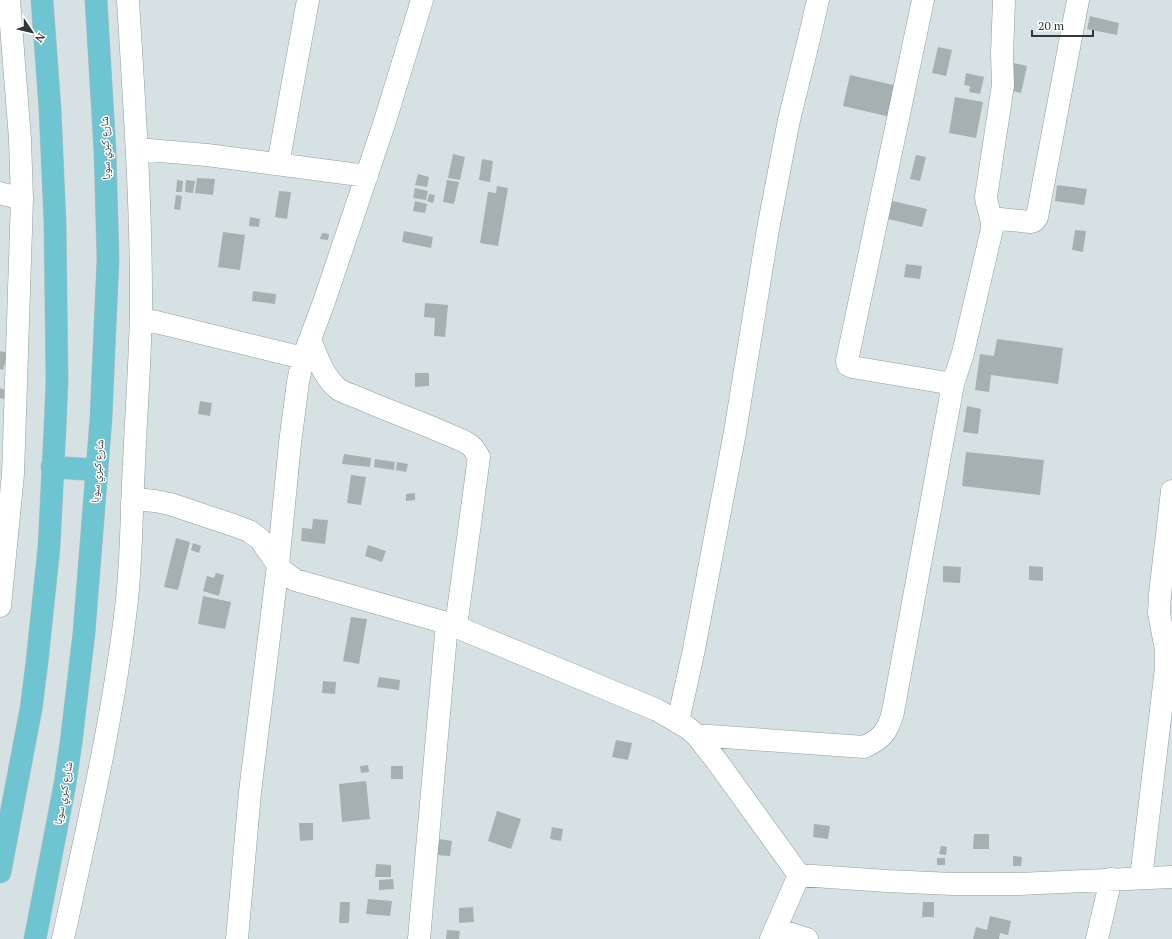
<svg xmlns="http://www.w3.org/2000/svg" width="1172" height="939" font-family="'PT Serif','Noto Naskh Arabic',serif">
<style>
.building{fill:#a6b0b1}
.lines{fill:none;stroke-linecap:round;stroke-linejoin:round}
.minor-casing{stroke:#929c9e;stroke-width:23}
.trunk-casing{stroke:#bdbfbf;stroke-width:23}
.minor{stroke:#fff;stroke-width:22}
.trunk{stroke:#6ec4d0;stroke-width:22}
.labels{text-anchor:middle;stroke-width:3;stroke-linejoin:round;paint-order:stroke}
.street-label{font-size:11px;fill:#323636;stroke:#fff}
</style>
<rect width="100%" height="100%" fill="#d6e1e3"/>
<path class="building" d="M1090,16L1119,23L1117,35L1087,29Z
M938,47L952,50L946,76L932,73Z
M1014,63L1027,66L1021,93L1009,90Z
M966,73L984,77L980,94L969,92L970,86L964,85Z
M850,75L902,87L895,118L843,106Z
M955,97L983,102L976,138L949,133Z
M453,154L465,157L460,180L448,178Z
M916,155L926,157L920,181L910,179Z
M482,159L493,161L490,182L479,180Z
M418,174L429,177L427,187L415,185Z
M197,178L215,179L213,195L195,193Z
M177,180L183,181L182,192H176Z
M186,180L195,181L193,193L185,192Z
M447,180L459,182L454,204L443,202Z
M1057,185L1087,189L1084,205L1055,201Z
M497,186L508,188L498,246L480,243L488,192L496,193Z
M415,188L428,191L426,200L413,198Z
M279,191L291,192L287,219L275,217Z
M429,194L435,195L433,203L427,201Z
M176,195L182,196L180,210L174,209Z
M888,200L927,209L922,227L884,218Z
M415,201L427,204L425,213L413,211Z
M250,217L260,219L259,227L249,226Z
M1075,230L1086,231L1083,252L1072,250Z
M404,231L433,237L431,248L402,242Z
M223,232L245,235L240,270L218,267Z
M322,233L329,234L328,240L320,239Z
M906,264L922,266L920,279L904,277Z
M253,291L276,294L275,304L252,301Z
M425,303L448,305L445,337L434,336L435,318L424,317Z
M997,339L1063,348L1058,384L991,375L989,392L975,390L980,354L994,356Z
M0,351L8,353L3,370L0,369Z
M415,373H429V386L415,387Z
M0,388L11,392L8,400L0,398Z
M200,401L212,403L210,416L198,414Z
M967,406L981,409L978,434L963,432Z
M966,452L1044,460L1040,495L962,486Z
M344,454L371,458L370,467L342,464Z
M375,459L395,462L394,470L374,467Z
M397,462L408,464L406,472L396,470Z
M351,475L366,477L361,505L347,503Z
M415,493V500L406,501V494Z
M313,519L328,520L325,544L301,541L302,528L312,529Z
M176,538L190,542L178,590L164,587Z
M193,543L201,546L199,553L191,550Z
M368,545L386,551L382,562L365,556Z
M943,566L961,567L960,583L943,582Z
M1029,566L1043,567V581L1029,580Z
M216,573L224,575L219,596L203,591L207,576L214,578Z
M203,596L231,602L225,629L198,624Z
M351,617L367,619L359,664L343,661Z
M379,677L400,680L399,690L377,687Z
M323,681L336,682L335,694L322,693Z
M616,740L632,743L628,760L612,757Z
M368,765L369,772L361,773L360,766Z
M391,766H403V779H391Z
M366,781L370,819L342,822L339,784Z
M497,811L521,819L511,849L488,841Z
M299,823H313V840L300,841Z
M814,824L830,826L828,839L813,837Z
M552,827L563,829L561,841L550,839Z
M974,834H989V849H973Z
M439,839L452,841L450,856L437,855Z
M941,846L947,847L946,855L939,854Z
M1013,856L1022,857L1021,866H1013Z
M937,858H945V865H937Z
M376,864L391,865V877H375Z
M393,879L394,889L379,890V880Z
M368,899L392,901L390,916L366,914Z
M340,902H350L349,923H339Z
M923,902H934V917H922Z
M473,907L474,922L459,923V908Z
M990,916L1011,921L1008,935L1000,933L999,939H973L976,927L987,930Z
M447,930L460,931L459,939H446Z"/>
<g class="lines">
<g class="minor-casing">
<path id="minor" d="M923,0L847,361L848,365L852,367L953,384
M137,149L207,155L367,176
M278,164L308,0
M0,193L22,199
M991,218L1030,222L1034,221L1037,217L1078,0
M152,321L303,358
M310,340C317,356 323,376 337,388C343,393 352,395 359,398C386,410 415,420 442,432C451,436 462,439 470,445C474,448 476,453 479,457L456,626
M132,502L144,500L155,501L170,504L233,525L249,531L260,539L278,565L283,571L295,580L447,623L657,710L688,728L696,735L716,760L799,875
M0,606L13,474L22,199L20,139L9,0
M678,722L694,649L735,432L768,229L777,182L789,120L809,39L818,0
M696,735L864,747C882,739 888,731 893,712L953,384L963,353L992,229C993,218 987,208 986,197L1003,85L1002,54L1004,0
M799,875L887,881L953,884H1019L1172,877
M1141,878L1166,668V650L1159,613L1160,594L1172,491
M775,929L807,939
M63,939C87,829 113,719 126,608C132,560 131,513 134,465C136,410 141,354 141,299C141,199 134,100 128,0
M237,939L250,792L278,565L290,443L298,382L303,358L324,302L385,121L422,0
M419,939L447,623
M771,939L799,875
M1097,939L1111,879"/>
</g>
<g class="trunk-casing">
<path id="trunk" d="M52,467L97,470
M0,872L31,709L37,662L49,547L55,428L57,381L55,222L50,109L42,0
M35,939L65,784L71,743L84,633L101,418L108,259L105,151L96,0"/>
</g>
<use href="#minor" class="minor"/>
<use href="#trunk" class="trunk"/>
</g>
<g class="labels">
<g class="street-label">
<text transform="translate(105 148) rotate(-92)" y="4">شارع كبري سوبا</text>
<text transform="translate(97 471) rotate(-85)" y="4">شارع كبري سوبا</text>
<text transform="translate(63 793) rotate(-80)" y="4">شارع كبري سوبا</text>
</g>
</g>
<g transform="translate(32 32) rotate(125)" stroke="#ffffff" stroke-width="3" paint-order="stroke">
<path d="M0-3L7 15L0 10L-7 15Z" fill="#323636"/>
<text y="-6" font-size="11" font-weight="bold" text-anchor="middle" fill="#323636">N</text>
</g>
<path d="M1032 30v6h61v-6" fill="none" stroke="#323636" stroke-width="2"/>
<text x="1038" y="30" font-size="12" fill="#323636" stroke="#ffffff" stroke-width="3" paint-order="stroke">20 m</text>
</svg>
